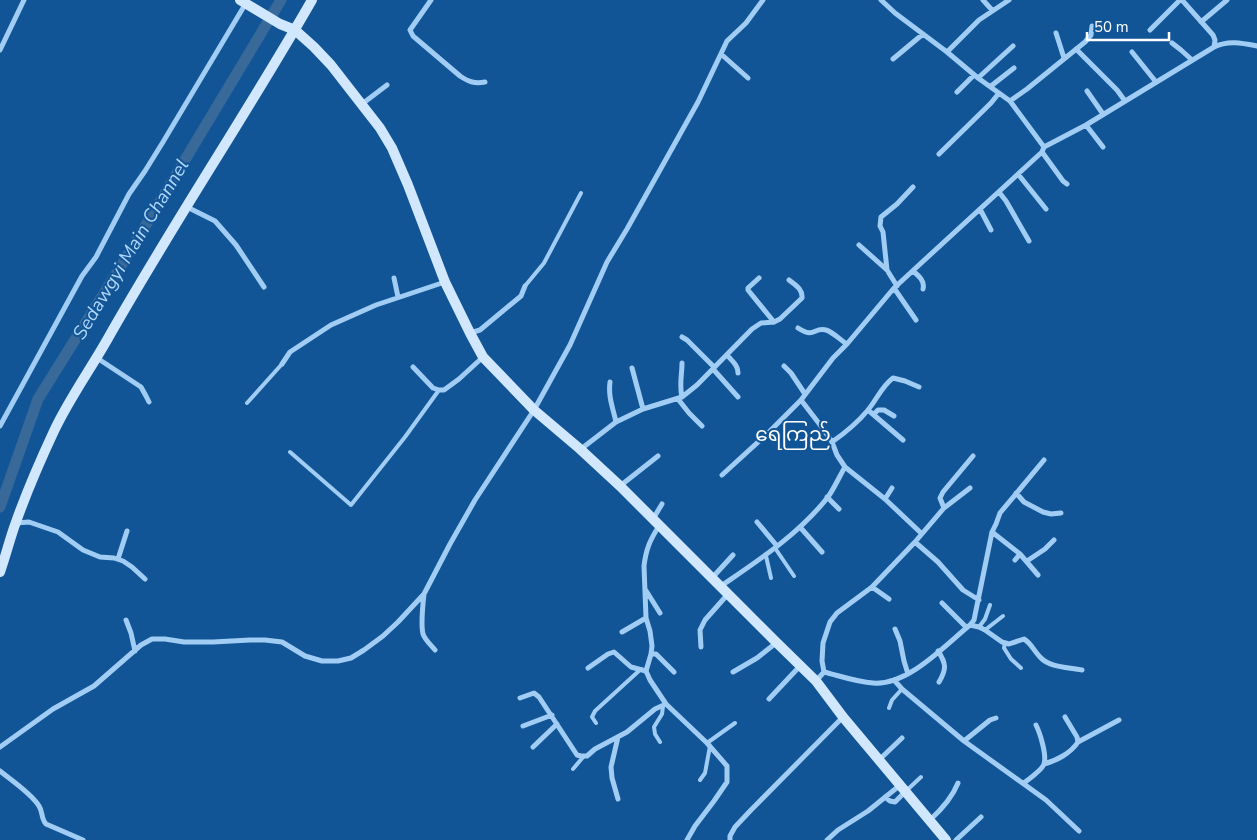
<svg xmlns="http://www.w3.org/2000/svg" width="1257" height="840" font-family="'Nunito Sans','Noto Sans Myanmar',sans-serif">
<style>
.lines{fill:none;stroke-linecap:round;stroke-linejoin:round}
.canal{stroke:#386999;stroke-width:11}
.lane{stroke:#a1cdf4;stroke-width:4}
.street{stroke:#a1cdf4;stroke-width:5}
.secondary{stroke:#d1e7fd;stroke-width:10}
.labels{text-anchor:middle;stroke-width:4;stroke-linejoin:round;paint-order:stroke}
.water-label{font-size:19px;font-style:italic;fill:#aed6fa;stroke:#115597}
.quarter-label{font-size:20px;fill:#fff;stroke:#115597}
</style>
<rect width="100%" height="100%" fill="#115597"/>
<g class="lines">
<path class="canal" d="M0,507L38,399L123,263L281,0"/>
<path class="lane" d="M525,286L544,263L581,193
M247,403L282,364
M290,452L351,505L405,437L439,390
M775,548L794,576
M766,556L771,578
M979,627L985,619L990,605
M985,630L1003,616
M1005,643L1004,648L1011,659L1021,668
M889,708L892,700L902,689
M596,723L592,717L595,711L641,669
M660,742L655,734L654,727L662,714L663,706
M707,743L735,723
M573,769L584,756
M700,780L705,773L710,746
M906,791L921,777"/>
<path class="street" d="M431,0L410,30L413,36L460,76C469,82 475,84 485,82
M881,0L895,13L947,52L978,78L1010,101L1044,147
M983,0L992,10
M1182,0L1213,35L1215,40L1214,47
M1201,22L1227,0
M1150,30L1180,0
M1056,33L1064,58
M1172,43L1181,50L1192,60
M1076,49L1117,90L1125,101
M0,50L24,0
M947,52L979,20L1009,0
M1132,52L1156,82
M721,54L748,78
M893,59L923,34
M978,78L1013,46
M991,86L1014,68
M1087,91L1103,114
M957,92L974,75
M1010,101L1027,89L1085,42L1091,35L1092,26
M362,104L387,85
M1086,125L1103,147
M1042,152L1063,181L1067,184
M939,154L991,103L999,93
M1018,174L1046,209
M999,192L1006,201L1029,241
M187,207L215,221L236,245L264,287
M980,209L991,230
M859,245L887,270L897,286
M887,270L883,232L880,226L881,217L897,204L913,187
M913,271C919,276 925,281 923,289
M394,278L398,297
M759,278L748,288V290L774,322
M894,288L916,320
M798,328C815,339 813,327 826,330C833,332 840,340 847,344
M470,333L480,330L521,296L525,286
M682,337L687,340L714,367
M727,355C732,361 738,365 738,373
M97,358L141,387L146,396L149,402
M682,363C682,375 679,385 682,397
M282,364L290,352L331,325L376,305L445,282
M784,366L791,373L805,394
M413,367L433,388L439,390H444L459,379L483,357
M632,368L643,409
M713,369L738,397
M610,382C608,397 613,408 616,422
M678,399L689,413L702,426
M868,410L903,440
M874,414L878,410H884L894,416
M0,426L82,276L96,257L129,194L145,171L163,142L246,3
M832,442C845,433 858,422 868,410C877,399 882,386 893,378L905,381L919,387
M581,449L616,422L643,409L682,397L697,385L752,329L761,323L774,322L780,319L802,298C803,289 795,285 789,280
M845,467L885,499L921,533
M722,475L768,433L801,400
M620,486L658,456
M1016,493L1024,502L1043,512L1051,514L1061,513
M827,497L839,509
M885,499L892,488
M944,508L940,498L943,492L973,456
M653,519L662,504
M757,522L777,546
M16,523L29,522L58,532L83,550L100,557L114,558L123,561L132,567L145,579
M659,526C650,540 646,549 644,566L646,618L650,631L652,646L651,654L646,671L650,680L666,704L707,743L727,766V782L714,801L695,826L687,840
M800,527L822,552
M992,532L1020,554L1038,575
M915,542L938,562L963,590L979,600
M118,559L127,531
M1015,560L1020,554
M1027,561L1045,549L1054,540
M712,578L733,555
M721,586C759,560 799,534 828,497C835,487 839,477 845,467L837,455L832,442L824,430L801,400L833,358L847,344L894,288L1042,152L1044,147L1086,125L1214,47C1228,40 1242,43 1257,46
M872,587L889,599
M645,589L660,613
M424,594C423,603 421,626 423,634C425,640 431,645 435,650
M942,603L966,627
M126,620L131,633L135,651
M970,625L979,627L985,630L1002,642L1009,644L1024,639C1031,643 1034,651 1040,657C1050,668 1068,667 1082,670
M895,629L900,641L904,661L908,674
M622,632L646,618
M701,647L700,630L705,620L728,594
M938,651C946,663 947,669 939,682
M651,654H656L674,672
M588,668L608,654L614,652L631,667L646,671
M733,672L757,658L776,643
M824,672L822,661L823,643L830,622L837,613L872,587L915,542L944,508L970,488
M894,680L902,689L964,741L1046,800L1079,831
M816,681L824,672C840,676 857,682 873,683C908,686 945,645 970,625L974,620L992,532L996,524L1000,513L1044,460
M520,698L534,693L539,697L577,755L581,756H587L595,749L627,732L655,709L666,704
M769,699L800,666
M523,726L552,715
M618,737L611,767L612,778L618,799
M964,741L990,720L996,718
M1078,742L1119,720
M0,747L53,709L94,686L141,645L152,639H165L184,642H213L250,640H265L282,642L305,656L322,661H338L351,658L364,650L383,636L398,622L424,594L450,544L475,500L534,410L570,345L607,262L627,229L698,102L727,41L746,23L763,0
M533,747L557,724
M879,760L902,738
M1044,764C1056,761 1071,753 1078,742L1077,737L1065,717
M0,771C11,780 32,794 39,806C43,812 41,819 46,824L83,840
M1024,783C1029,779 1042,770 1044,764C1047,755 1040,733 1036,725
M885,797L890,801L895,802L905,792
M930,820C942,809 952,798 958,783
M730,840V836L735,827L751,810L843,717
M827,840L838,830L868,811L899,786
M956,840L981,817"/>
<path class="secondary" d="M240,0L280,24L295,30L314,47L331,65L380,128L392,148L408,185L445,282L470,333L483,357L534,410L580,449L620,486L776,642L816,681L843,717L946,840
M0,572C6,555 10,538 16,522C27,491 40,461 54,431C69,399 90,370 107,340C172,225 246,115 312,0"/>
</g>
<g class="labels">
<g class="water-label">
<text transform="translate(130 249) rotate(-59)" y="7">Sedawgyi Main Channel</text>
</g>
<g class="quarter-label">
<text x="793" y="441">ရေကြည်</text>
</g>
</g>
<path d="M1087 32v8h82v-8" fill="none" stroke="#ffffff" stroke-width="2.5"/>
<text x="1094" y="32" font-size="15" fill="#ffffff" stroke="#115597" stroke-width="4" paint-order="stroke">50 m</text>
</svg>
